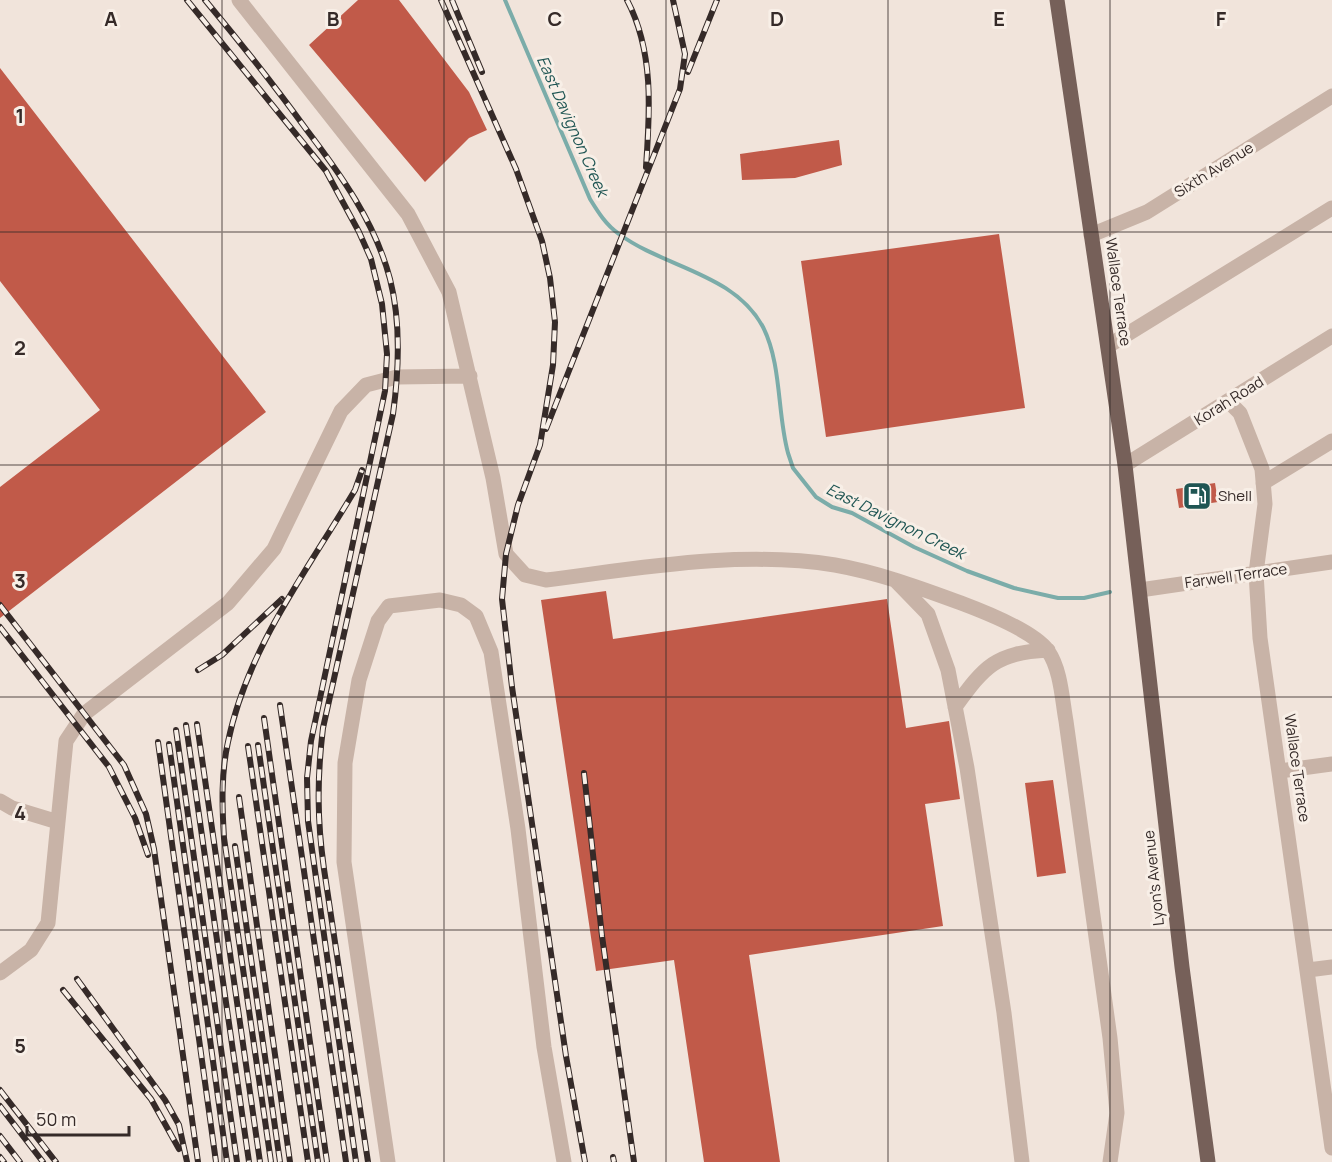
<svg xmlns="http://www.w3.org/2000/svg" width="1332" height="1162" font-family="Manrope,sans-serif">
<style>
.lines{fill:none;stroke-linecap:round;stroke-linejoin:round}
.stream{stroke:#7baca9;stroke-width:4}
.building{fill:#c15a49}
.minor{stroke:#c8b3a7;stroke-width:15}
.major{stroke:#766059;stroke-width:15}
.rail-casing{stroke:#352a28;stroke-width:6}
.rail{stroke:#f8efe7;stroke-width:4;stroke-dasharray:11;stroke-linecap:butt}
.grid{fill:none;stroke:#352a28;stroke-width:1.5;stroke-opacity:0.55}
.labels{text-anchor:middle;stroke-width:6;stroke-linejoin:round;paint-order:stroke}
.street-label{font-size:15px;fill:#352a28;stroke:#f8efe7}
.poi-label{font-size:15px;fill:#352a28;stroke:#f8efe7;text-anchor:start}
.water-label{font-size:16px;font-style:italic;fill:#1f5553;stroke:#f8efe7}
.grid-label{font-size:20px;text-anchor:middle;font-weight:bold;fill:#352a28;stroke:#f8efe7;stroke-width:6;stroke-linejoin:round;paint-order:stroke}
</style>
<rect width="100%" height="100%" fill="#f1e4db"/>
<g class="lines">
<path class="stream" d="M505,0L590,199C598,212 606,225 619,234C665,268 734,273 763,327C782,365 777,413 788,453L793,468L816,497L832,507L852,513L914,547L967,571L1014,588L1058,598H1084L1110,592"/>
</g>
<path class="building" d="M358,0H399L469,92L487,130L469,138L425,182L309,45Z
M0,68L266,412L0,618V487L100,410L0,281Z
M839,140L842,165L795,178L742,180L740,154Z
M999,234L1025,408L826,437L801,261Z
M1215,483L1218,502L1179,508L1176,489Z
M606,591L613,639L887,599L906,728L949,721L960,799L925,804L943,926L749,955L780,1162H704L674,960L596,971L541,600Z
M1053,780L1066,873L1037,877L1025,783Z"/>
<g class="lines">
<path class="minor" d="M239,0L408,214L449,292L493,478L506,554L525,575L546,580C641,568 740,550 835,565C880,573 920,588 961,603C985,612 1034,631 1048,651C1061,670 1062,699 1066,721L1110,1038L1117,1113L1110,1162
M1091,235L1147,212L1332,96
M1108,346L1332,208
M1228,401L1240,413L1262,469L1265,504L1256,573L1260,638L1332,1148
M1125,465L1332,336
M1263,483L1332,441
M896,581L928,614L948,670L967,768L1004,1013L1022,1162
M1140,590L1332,562
M955,707C985,666 995,653 1048,650
M1280,771L1332,764
M0,801L12,808L58,822
M1308,970L1332,967
M0,973L31,950L48,923L66,741L84,714L228,603L274,549L341,411L366,385L397,377L470,376
M388,1162L344,862L345,763L359,680L378,621L389,606L440,600L461,605L476,616L491,652L518,829L544,1047L564,1162"/>
<path class="major" d="M1057,0L1125,465L1182,967L1208,1162"/>
<g class="rail-casing">
<path id="rail" d="M187,0L326,171L359,232L371,259L382,304L387,354L385,391L311,741L307,778L308,821L356,1162
M205,0C240,42 274,85 306,129C341,175 375,222 390,279C401,322 399,370 393,414L323,728C317,778 317,819 324,869L368,1162
M441,0L516,169L542,241L550,278L555,322L553,365L540,445L518,505L506,554L502,599L512,687L566,1056L585,1162
M452,0L482,72
M627,0C654,51 650,111 646,167
M688,72L717,0
M546,429L680,89L685,54L673,0
M0,605L124,765L146,814L154,849L198,1162
M0,627L109,767L135,818L148,855
M198,670L222,655L282,599
M280,705L346,1162
M264,718L327,1162
M197,724L260,1162
M186,725L249,1162
M176,730L237,1162
M158,742L216,1162
M169,744L227,1162
M258,745L318,1162
M248,746L308,1162
M584,773L602,936L634,1162
M239,797L290,1162
M235,846L280,1162
M77,979L165,1100L179,1125L187,1162
M63,990L151,1099L179,1149
M0,1090L56,1162
M0,1106L43,1162
M0,1136L20,1162
M0,1157L4,1162
M613,1157L614,1162
M271,1162L224,838C222,806 221,773 228,742C247,649 307,571 355,490L362,470"/>
</g>
<use href="#rail" class="rail"/>
</g>
<path class="grid" d="M222,0V1162M444,0V1162M666,0V1162M888,0V1162M1110,0V1162M0,232H1332M0,465H1332M0,697H1332M0,930H1332"/>
<defs>
<g id="fuel-square" transform="scale(1.5)"><rect x="-9" y="-9" width="18" height="18" rx="4" fill="#1f5553" stroke="#f8efe7"/><path d="M-5.5-6h7V0h2V4h1.3V-2.5L3-4.5l.8-.8L6-3V5H2.5V1h-1V6h-7ZM-4.2-4.7v3.2H.2V-4.7Z" fill="#fff"/></g>
</defs>
<g fill-rule="evenodd">
<use href="#fuel-square" x="1197" y="496"/>
</g>
<g class="labels">
<g class="street-label">
<text transform="translate(1214 170) rotate(-32)" y="5">Sixth Avenue</text>
<text transform="translate(1118 292) rotate(82)" y="5">Wallace Terrace</text>
<text transform="translate(1229 401) rotate(-32)" y="5">Korah Road</text>
<text transform="translate(1236 576) rotate(-8)" y="5">Farwell Terrace</text>
<text transform="translate(1297 768) rotate(82)" y="5">Wallace Terrace</text>
<text transform="translate(1154 878) rotate(-96)" y="5">Lyon's Avenue</text>
</g>
<g class="poi-label">
<text x="1218" y="501">Shell</text>
</g>
<g class="water-label">
<text transform="translate(573 126) rotate(66)" y="6">East Davignon Creek</text>
<text transform="translate(896 521) rotate(26)" y="6">East Davignon Creek</text>
</g>
</g>
<g class="grid-label">
<text x="111" y="26">A</text>
<text x="333" y="26">B</text>
<text x="555" y="26">C</text>
<text x="777" y="26">D</text>
<text x="999" y="26">E</text>
<text x="1221" y="26">F</text>
<text x="20" y="123">1</text>
<text x="20" y="355">2</text>
<text x="20" y="588">3</text>
<text x="20" y="820">4</text>
<text x="20" y="1053">5</text>
</g>
<path d="M27 1126v9h102v-9" fill="none" stroke="#352a28" stroke-width="3"/>
<text x="36" y="1126" font-size="18" fill="#352a28" stroke="#f8efe7" stroke-width="4.5" paint-order="stroke">50 m</text>
</svg>
